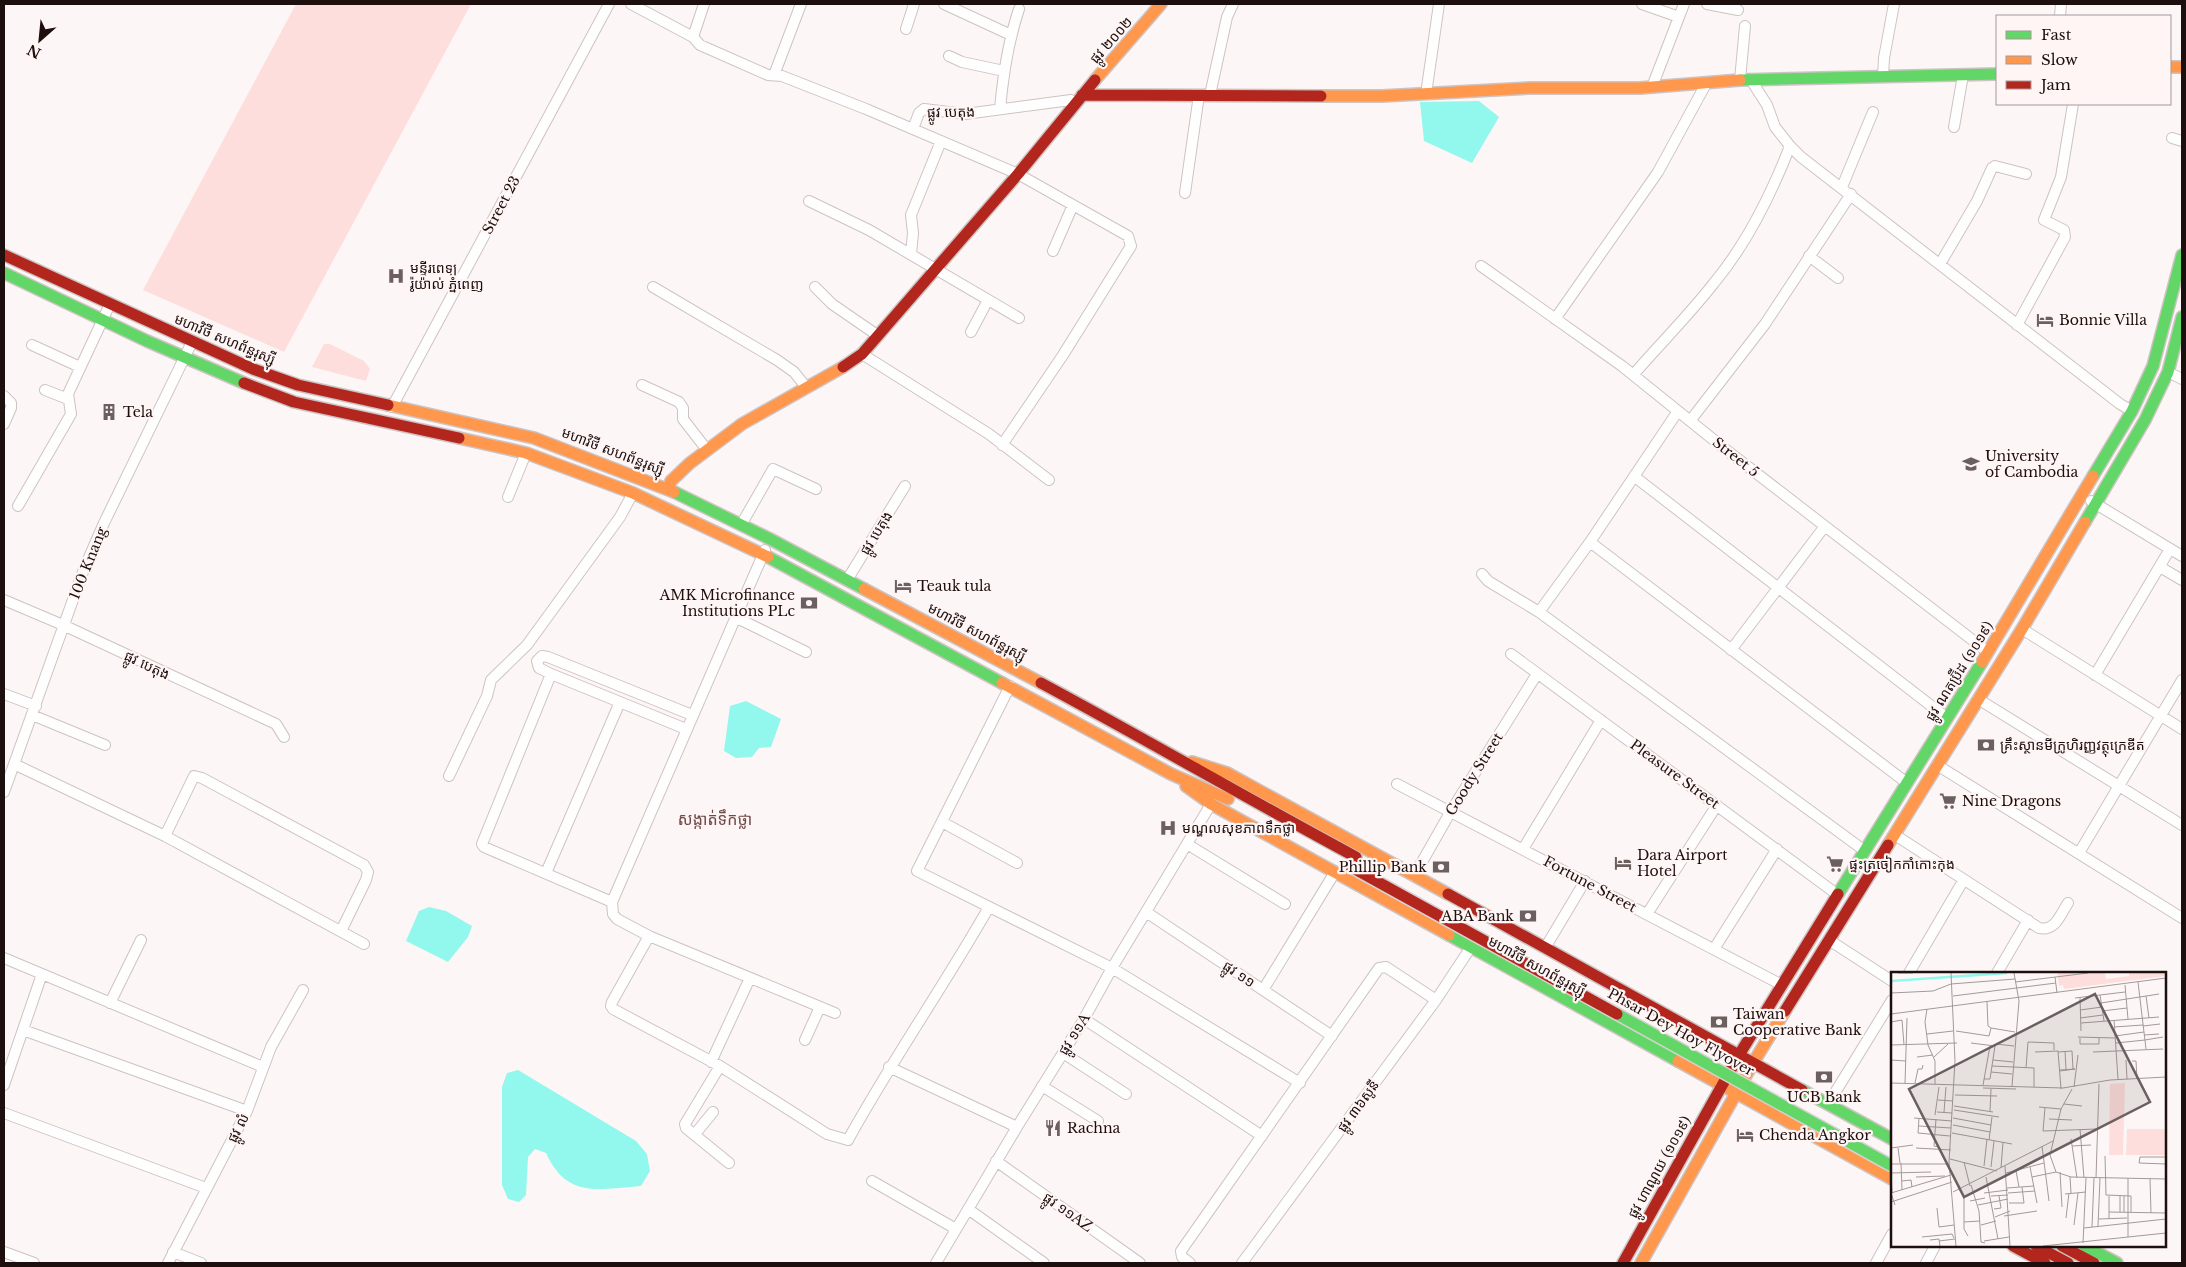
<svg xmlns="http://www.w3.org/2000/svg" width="2186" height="1267" font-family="'Libre Baskerville','Noto Sans Khmer',serif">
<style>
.green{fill:#fededc}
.water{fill:#92f7ec}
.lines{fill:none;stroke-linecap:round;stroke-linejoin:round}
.street-casing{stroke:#cdc3c2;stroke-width:12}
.fast-casing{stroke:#cdc3c2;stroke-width:14}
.slow-casing{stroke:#cdc3c2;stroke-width:14}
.jam-casing{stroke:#cdc3c2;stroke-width:14}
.street{stroke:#fffefe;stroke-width:10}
.fast{stroke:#63d668;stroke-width:11}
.slow{stroke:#ff974d;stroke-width:11}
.jam{stroke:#b3261e;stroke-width:11}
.fast-bridge-casing{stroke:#d6d1d0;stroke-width:14;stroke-linecap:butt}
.jam-bridge-casing{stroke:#d6d1d0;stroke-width:14;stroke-linecap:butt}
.fast-bridge{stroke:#63d668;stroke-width:11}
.jam-bridge{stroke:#b3261e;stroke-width:11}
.labels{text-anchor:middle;stroke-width:4.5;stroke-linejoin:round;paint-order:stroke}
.street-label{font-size:14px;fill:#1d0f0e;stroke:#fef5f4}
.poi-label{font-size:14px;fill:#1d0f0e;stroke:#fef5f4;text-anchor:start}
.quarter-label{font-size:16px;fill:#6e4b4a;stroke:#fef5f4}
.inset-river{fill:none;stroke:#92f7ec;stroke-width:2.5}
.inset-road{fill:none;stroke:#a39a99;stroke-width:1}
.view{fill:#6b605f;fill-opacity:0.15;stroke:#6b605f;stroke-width:2.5}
.inset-edge{fill:none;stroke:#1d0f0e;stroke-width:2.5}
</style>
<rect width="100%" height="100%" fill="#fcf7f6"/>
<path class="green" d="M296,4H471L284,352L143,290Z
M324,344H330L364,361L370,369L366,381L312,367Z"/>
<path class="water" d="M1479,101L1499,117L1472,163L1424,141L1420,102Z
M746,701L781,719L771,747L759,748L752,757L736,758L724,751L730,706Z
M429,907L446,911L472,926L468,937L448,962L406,941L419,911Z
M518,1070L636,1141L647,1154L650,1171L641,1186C598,1189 567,1199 546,1153L535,1149L528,1157L526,1195L519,1202L508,1199L502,1185V1087L507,1073Z"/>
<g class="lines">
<g class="street-casing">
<path id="street" d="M631,4L693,37L700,45L768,75L782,76L866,109L1018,174L1128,236L1131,246L1063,355L1002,445
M944,4L1011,35
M1642,4L1679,17
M1707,4L1738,10
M2060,16L2061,4
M906,29L914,4
M693,37L704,4
M949,56L962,62L1004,71
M774,75L801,4
M1883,76L1884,58L1894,4
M1740,80L1745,26
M1751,80L1767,105L1775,127L1790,146L1801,157L2120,404L2132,411
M1652,87L1684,4
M1426,94L1439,4
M1210,95L1227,17L1233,4
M1000,109C1003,75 1008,42 1019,9
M1954,127L1963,75
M913,129L919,113L924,109L965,114L1071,100L1075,103
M2172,138L2182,141
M1842,187L1873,112
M1185,193L1199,95
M809,201L869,230L1019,318
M1053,251L1073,205
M911,254L913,233L911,215L941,141
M1809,256L1838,278
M1940,264L1977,201L1992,168L1995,166L2026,174
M1481,266L1622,366L1725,449L1988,652
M653,287L777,360L794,372L806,387
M815,287L832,304L877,335
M1555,319L1658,172L1707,82
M2017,325L2065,237L2064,230L2044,220L2061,177L2073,104
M971,332L988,300
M32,345L80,367
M862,354L989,434L1049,480
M2168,372L2182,379
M1633,375C1660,344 1689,315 1714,283C1748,242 1771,195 1790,146
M642,385L679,402L683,408V419L707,450
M45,390L68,399
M4,396L11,403V408L4,424
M392,407L609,4
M1690,421L1765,324L1851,194
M1635,477L1947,718
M508,497L526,453
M2091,501L2182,556
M18,506L71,414L68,394L110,304
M741,525L773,469L816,489
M1590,542L1907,783
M765,550L612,902L613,914L617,919L649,936L835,1013
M2160,567L2182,580
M1482,574L1488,581L1539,612L1865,851
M847,580L905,486
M4,600L63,625L276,724L284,737
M1539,612L1590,542L1678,411
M735,617L806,652
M2022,629L2182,729
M1731,650L1825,526
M1511,654L1838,895
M551,674L482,844L484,847L612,902
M2095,675L2167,554
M1010,686L917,871L1112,968L1300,1083
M4,694L36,706
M1978,699L2182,825
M32,715L105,745
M686,729L551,674L539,668L537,661L542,656L548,657L692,715
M14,764L165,836L364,944
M1937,765L2182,918
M449,776L487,696L491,680L527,645L620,517L633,493
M1397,784L1782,985
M4,792L84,569L104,523L192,342
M942,822L1017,863
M1895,835L2039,928C2055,932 2060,915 2068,903
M165,836L194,776L202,778L364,865L368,872L366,880L341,931
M1187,844L1285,904
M1523,849L1601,720
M2079,853L2182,680
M546,873L620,702
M1414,876L1451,811L1537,674
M1146,912L1332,1036
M1647,914L1717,805
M649,936L612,1002L611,1006L613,1009L720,1066L827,1134L848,1140C892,1060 944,986 989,907
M1829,940L1892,981
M1545,948L1585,881
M1714,949L1777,849
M4,958L263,1067
M1909,973L1963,881
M1997,973L2028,920
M1263,990L1335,872
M110,1003L141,940
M1084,1019L1262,1136
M23,1030L247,1111
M805,1040L820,1007
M1063,1053L1126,1094
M711,1062L750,978
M720,1066L685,1124L686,1128L729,1163
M889,1067L1017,1127
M4,1085L42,974
M1042,1086L1098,1121
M1828,1104L1892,1000
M4,1113L206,1188
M695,1134L713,1112
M996,1161L1140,1263
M872,1181L956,1229
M968,1209L1044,1263
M4,1252L34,1263
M173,1252L201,1263
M168,1263L247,1111L271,1047L303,990
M936,1263L1017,1127L1084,1019L1112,968L1211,804
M1190,1263L1182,1257L1181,1251L1379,968L1386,967L1436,1000
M1242,1263L1436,1000L1471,947
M1876,1263L1892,1234
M1926,1263L1935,1246"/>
</g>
<g class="fast-casing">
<path id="fast" d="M1740,80L1997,74
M4,273L147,341L244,383
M2093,476L2132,411L2153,366L2182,255
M674,492L770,539L864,589
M2085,522L2145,420L2168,372L2182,317
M768,557L1002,683
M1838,894L1982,662
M1449,935L1678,1061
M1802,1090L1892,1139
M2085,1246L2117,1263"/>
</g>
<g class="slow-casing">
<path id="slow" d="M2170,67H2182
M1095,80L1161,4
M1321,96H1382L1530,88H1640L1740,80
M388,405L534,438L674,492
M459,438L526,453L633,493L768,557
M668,489L671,481L690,463L742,424L843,367
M864,589L1041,683
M1982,662L2093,476
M1002,683L1171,774L1228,799
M1192,762L1227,773L1448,894
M1186,786L1211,804L1449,935
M1888,845L2022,629L2085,522
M1678,1061L1892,1179
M1641,1263L1753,1063L1785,1011"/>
</g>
<g class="jam-casing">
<path id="jam" d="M1082,95L1321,96
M4,255L253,369L298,385L388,405
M843,367L862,354L1018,174L1095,80
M244,383L294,402L459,438
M1041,683C1147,740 1250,800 1356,857
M1448,894L1802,1090
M1785,1011L1888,845
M2013,1246L2045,1263
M2036,1246L2068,1263
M2062,1246L2094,1263
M1623,1263L1739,1055L1838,894"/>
</g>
<use href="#street" class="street"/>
<use href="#fast" class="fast"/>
<use href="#slow" class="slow"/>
<use href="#jam" class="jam"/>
<g class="fast-bridge-casing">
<path id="fast-bridge" d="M1617,1014L1892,1166"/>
</g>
<g class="jam-bridge-casing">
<path id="jam-bridge" d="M1351,867L1617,1014"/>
</g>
<use href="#fast-bridge" class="fast-bridge"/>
<use href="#jam-bridge" class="jam-bridge"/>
</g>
<defs>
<g id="hospital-bare" transform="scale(1.35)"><path d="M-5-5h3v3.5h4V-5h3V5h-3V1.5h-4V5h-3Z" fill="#6b605f" stroke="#fef5f4" stroke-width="2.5" paint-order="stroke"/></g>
<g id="hotel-bare" transform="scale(1.35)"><path d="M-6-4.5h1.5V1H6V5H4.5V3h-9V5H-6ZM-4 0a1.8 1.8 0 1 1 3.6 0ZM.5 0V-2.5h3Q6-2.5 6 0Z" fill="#6b605f" stroke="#fef5f4" stroke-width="2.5" paint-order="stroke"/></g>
<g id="building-bare" transform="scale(1.35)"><path d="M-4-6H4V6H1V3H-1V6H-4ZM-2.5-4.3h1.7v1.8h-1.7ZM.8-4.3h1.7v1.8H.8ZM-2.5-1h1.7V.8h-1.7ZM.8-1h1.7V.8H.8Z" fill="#6b605f" stroke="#fef5f4" stroke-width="2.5" paint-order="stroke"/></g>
<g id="university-bare" transform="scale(1.35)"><path d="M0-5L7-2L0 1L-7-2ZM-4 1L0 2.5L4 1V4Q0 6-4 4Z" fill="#6b605f" stroke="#fef5f4" stroke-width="2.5" paint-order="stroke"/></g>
<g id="bank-bare" transform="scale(1.35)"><path d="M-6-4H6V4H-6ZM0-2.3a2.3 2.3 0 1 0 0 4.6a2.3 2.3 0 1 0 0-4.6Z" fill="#6b605f" stroke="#fef5f4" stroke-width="2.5" paint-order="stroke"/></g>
<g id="supermarket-bare" transform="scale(1.35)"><path d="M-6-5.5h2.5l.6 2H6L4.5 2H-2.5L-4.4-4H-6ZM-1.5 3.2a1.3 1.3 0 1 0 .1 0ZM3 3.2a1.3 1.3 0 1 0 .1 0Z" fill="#6b605f" stroke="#fef5f4" stroke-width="2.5" paint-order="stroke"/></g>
<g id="restaurant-bare" transform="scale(1.35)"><path d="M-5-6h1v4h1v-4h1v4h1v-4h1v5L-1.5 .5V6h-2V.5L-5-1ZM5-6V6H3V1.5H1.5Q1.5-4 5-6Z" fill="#6b605f" stroke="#fef5f4" stroke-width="2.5" paint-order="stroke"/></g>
</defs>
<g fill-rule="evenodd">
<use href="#hospital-bare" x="396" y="276"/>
<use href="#hotel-bare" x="2045" y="320"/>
<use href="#building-bare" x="109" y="412"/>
<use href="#university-bare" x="1971" y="464"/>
<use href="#hotel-bare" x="903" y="586"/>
<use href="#bank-bare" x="809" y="603"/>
<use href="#bank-bare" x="1986" y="745"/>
<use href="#supermarket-bare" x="1948" y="801"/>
<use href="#hospital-bare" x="1168" y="828"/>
<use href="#hotel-bare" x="1623" y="863"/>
<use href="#supermarket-bare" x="1835" y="864"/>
<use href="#bank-bare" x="1441" y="867"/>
<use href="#bank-bare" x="1528" y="916"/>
<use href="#bank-bare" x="1719" y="1022"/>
<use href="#bank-bare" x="1824" y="1077"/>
<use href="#restaurant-bare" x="1053" y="1128"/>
<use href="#hotel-bare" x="1745" y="1135"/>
</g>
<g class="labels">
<g class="street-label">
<text transform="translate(1111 40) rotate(-49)" y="5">ផ្លូវ ២០០២</text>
<text transform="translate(951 112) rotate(-1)" y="5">ផ្លូវ បេតុង</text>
<text transform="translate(501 205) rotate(-62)" y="5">Street 23</text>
<text transform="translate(225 339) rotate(23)" y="5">មហាវិថី សហព័ន្ធរុស្ស៊ី</text>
<text transform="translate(613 451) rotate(21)" y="5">មហាវិថី សហព័ន្ធរុស្ស៊ី</text>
<text transform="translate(1736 457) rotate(38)" y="5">Street 5</text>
<text transform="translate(876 533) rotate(-58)" y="5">ផ្លូវ បេតុង</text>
<text transform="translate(88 563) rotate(-68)" y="5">100 Knang</text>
<text transform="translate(977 632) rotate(28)" y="5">មហាវិថី សហព័ន្ធរុស្ស៊ី</text>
<text transform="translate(147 665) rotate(25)" y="5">ផ្លូវ បេតុង</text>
<text transform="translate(1959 671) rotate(-58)" y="5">ផ្លូវ ណតប្រ៊ីដ (១០១៩)</text>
<text transform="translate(1474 774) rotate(-58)" y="5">Goody Street</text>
<text transform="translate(1675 774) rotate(36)" y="5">Pleasure Street</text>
<text transform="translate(1590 884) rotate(28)" y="5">Fortune Street</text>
<text transform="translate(1537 966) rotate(29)" y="5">មហាវិថី សហព័ន្ធរុស្ស៊ី</text>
<text transform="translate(1239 974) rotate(34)" y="5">ផ្លូវ ១១</text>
<text transform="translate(1681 1032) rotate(29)" y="5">Phsar Dey Hoy Flyover</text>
<text transform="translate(1074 1034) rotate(-58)" y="5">ផ្លូវ ១១A</text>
<text transform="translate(1358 1106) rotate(-54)" y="5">ផ្លូវ ៣៦សូនី</text>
<text transform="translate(238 1128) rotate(-63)" y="5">ផ្លូវ លំ</text>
<text transform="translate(1659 1167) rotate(-61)" y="5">ផ្លូវ ហាណូយ (១០១៩)</text>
<text transform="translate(1068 1212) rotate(35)" y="5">ផ្លូវ ១១AZ</text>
</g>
<g class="poi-label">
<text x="410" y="273">មន្ទីរពេទ្យ<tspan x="410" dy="16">រ៉ូយ៉ាល់ ភ្នំពេញ</tspan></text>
<text x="2059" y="325">Bonnie Villa</text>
<text x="123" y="417">Tela</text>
<text x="1985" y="461">University<tspan x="1985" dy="16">of Cambodia</tspan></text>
<text x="917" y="591">Teauk tula</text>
<text x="795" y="600" text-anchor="end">AMK Microfinance<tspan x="795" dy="16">Institutions PLc</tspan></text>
<text x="2000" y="750">គ្រឹះស្ថានមីក្រូហិរញ្ញវត្ថុក្រេឌីត</text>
<text x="1962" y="806">Nine Dragons</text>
<text x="1182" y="833">មណ្ឌលសុខភាពទឹកថ្លា</text>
<text x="1637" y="860">Dara Airport<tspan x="1637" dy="16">Hotel</tspan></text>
<text x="1849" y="869">ផ្ទះត្រចៀកកាំកោះកុង</text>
<text x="1427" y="872" text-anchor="end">Phillip Bank</text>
<text x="1514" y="921" text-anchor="end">ABA Bank</text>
<text x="1733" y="1019">Taiwan<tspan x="1733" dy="16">Cooperative Bank</tspan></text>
<text x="1824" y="1102" text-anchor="middle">UCB Bank</text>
<text x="1067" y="1133">Rachna</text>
<text x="1759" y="1140">Chenda Angkor</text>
</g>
<g class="quarter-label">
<text x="715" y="825">សង្កាត់ទឹកថ្លា</text>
</g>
</g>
<g transform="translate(1891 972)">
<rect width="275" height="275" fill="#fcf7f6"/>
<path d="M166,1H214L215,7L238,4V1H275V4L173,17L172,13L168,14ZM234,111L232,183H218L219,112ZM236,157H275V183H235Z" fill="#fededc"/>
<path class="inset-river" d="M0,9L116,1"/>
<path class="inset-road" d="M7,1H22M60,1L64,89L58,190L65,274M164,5L166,21M124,10L197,1M247,10L255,77M234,13L237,47M0,21L42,19L60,12L124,7M209,23L213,49M62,24L165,11M255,24L258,46M189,25L190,59M184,26L234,20M96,30L97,54L100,56M210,31L268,22M36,37L34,50L37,73L44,89V112M189,38L211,35M211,39L236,36M0,42L275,6M189,46L212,43M223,48L227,107M0,50L11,48L13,73M190,51L268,45M252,54L269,52M223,55L252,53M100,56L124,60M65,59L98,64L100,56M36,62L62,59M253,63L268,62M224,64L253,60M187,65L224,66M189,66V72H208V66M254,68L272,65M80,71L104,74L99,107H93M225,71L254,68M105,72L123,74M0,73L66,71M174,79L175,97M144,80L167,79L170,117M167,80L181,79L182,97M202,80L272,77M26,85L42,83M43,85L57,72M0,88L15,89M102,88L122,90M235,88L236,107M241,89H245L246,107M101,94L143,96V115M135,96L137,70L163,71V78M169,99L184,97L169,98M100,100L121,102M0,111L172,116L219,108L275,105M14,111L16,46M24,111L27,97H31L32,93M92,113L99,74M121,114L128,29L123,1M183,115L187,83M92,116L125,117M64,123L106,124M47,128L62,129M173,132L191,134M63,134L102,140M148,135L170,137M154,136L152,159L206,157M63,138L108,145M99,139L100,117M46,140L61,141M53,140L55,115M44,143L48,115M23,146L61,149M28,146L27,161L59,164M62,146L100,153M45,147L43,174L48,175M158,147L181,148M62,153L99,160M28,154L60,156M189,157L193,206M61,161L121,172M180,167L186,206M98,168L101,145M151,174L158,229M181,174L200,173M0,176L22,173M7,176L9,191M25,176L60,178M214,184L215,223L240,224V240M275,185H249L248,191L275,192M59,187L106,199M73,190L79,214M10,191L11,218M0,192H58M93,194L96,167M114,194L119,274M100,195L103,169M139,195L146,231M110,196L112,170M125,199L128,215M0,200L1,221M165,200L180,205L275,207M165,200L159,183L170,137L181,117M169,200L171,235M0,201L40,200M115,201L153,191M25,205L54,204M95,205L107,267M141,205L165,200M179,205L180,221M205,206L208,112M237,206V265M259,207L260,241M11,209L20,208L21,215M80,213L88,239L90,270L94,271M116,216L143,214M62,220L162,169M93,221L117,218M117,221L144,219M174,222L195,220M100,224L117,223M73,225V257L77,264M79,229L94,226M0,230L61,210M118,231H133L131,215M4,233L0,221L60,203M87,233L117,227M46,236L48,255L63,253M103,237L110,236L108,224M218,240L275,241M229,240V224M233,240V224M113,244L146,239M104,245L119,239M175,246L178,221M208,247L236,246M218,247V224M73,250L89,249M90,253L105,249M183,253L187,221M207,254L209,206M201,255L203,206M193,256L275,247M31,265L61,262L63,266M39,268L48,267L49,274M48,269L64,267M93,269L118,265M192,271L195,206M152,274L275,261"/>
<path class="view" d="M204,22L259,130L73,225L18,117Z"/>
<rect width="275" height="275" class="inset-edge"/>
</g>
<rect width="2186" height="1267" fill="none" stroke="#1d0f0e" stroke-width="10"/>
<rect x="1996" y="15" width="175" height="90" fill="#fef5f4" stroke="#a49998"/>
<rect x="2006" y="31" width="25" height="8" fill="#63d668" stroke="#a49998"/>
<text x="2041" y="40" font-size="15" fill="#1d0f0e">Fast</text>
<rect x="2006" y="56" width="25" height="8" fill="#ff974d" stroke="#a49998"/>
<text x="2041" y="65" font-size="15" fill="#1d0f0e">Slow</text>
<rect x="2006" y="81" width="25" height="8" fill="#b3261e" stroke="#a49998"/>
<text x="2041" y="90" font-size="15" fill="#1d0f0e">Jam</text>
<g transform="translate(40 40) rotate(207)" stroke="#fef5f4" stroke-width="4" paint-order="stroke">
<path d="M0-4L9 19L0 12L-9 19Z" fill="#1d0f0e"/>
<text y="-8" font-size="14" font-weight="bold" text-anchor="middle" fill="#1d0f0e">N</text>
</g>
</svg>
